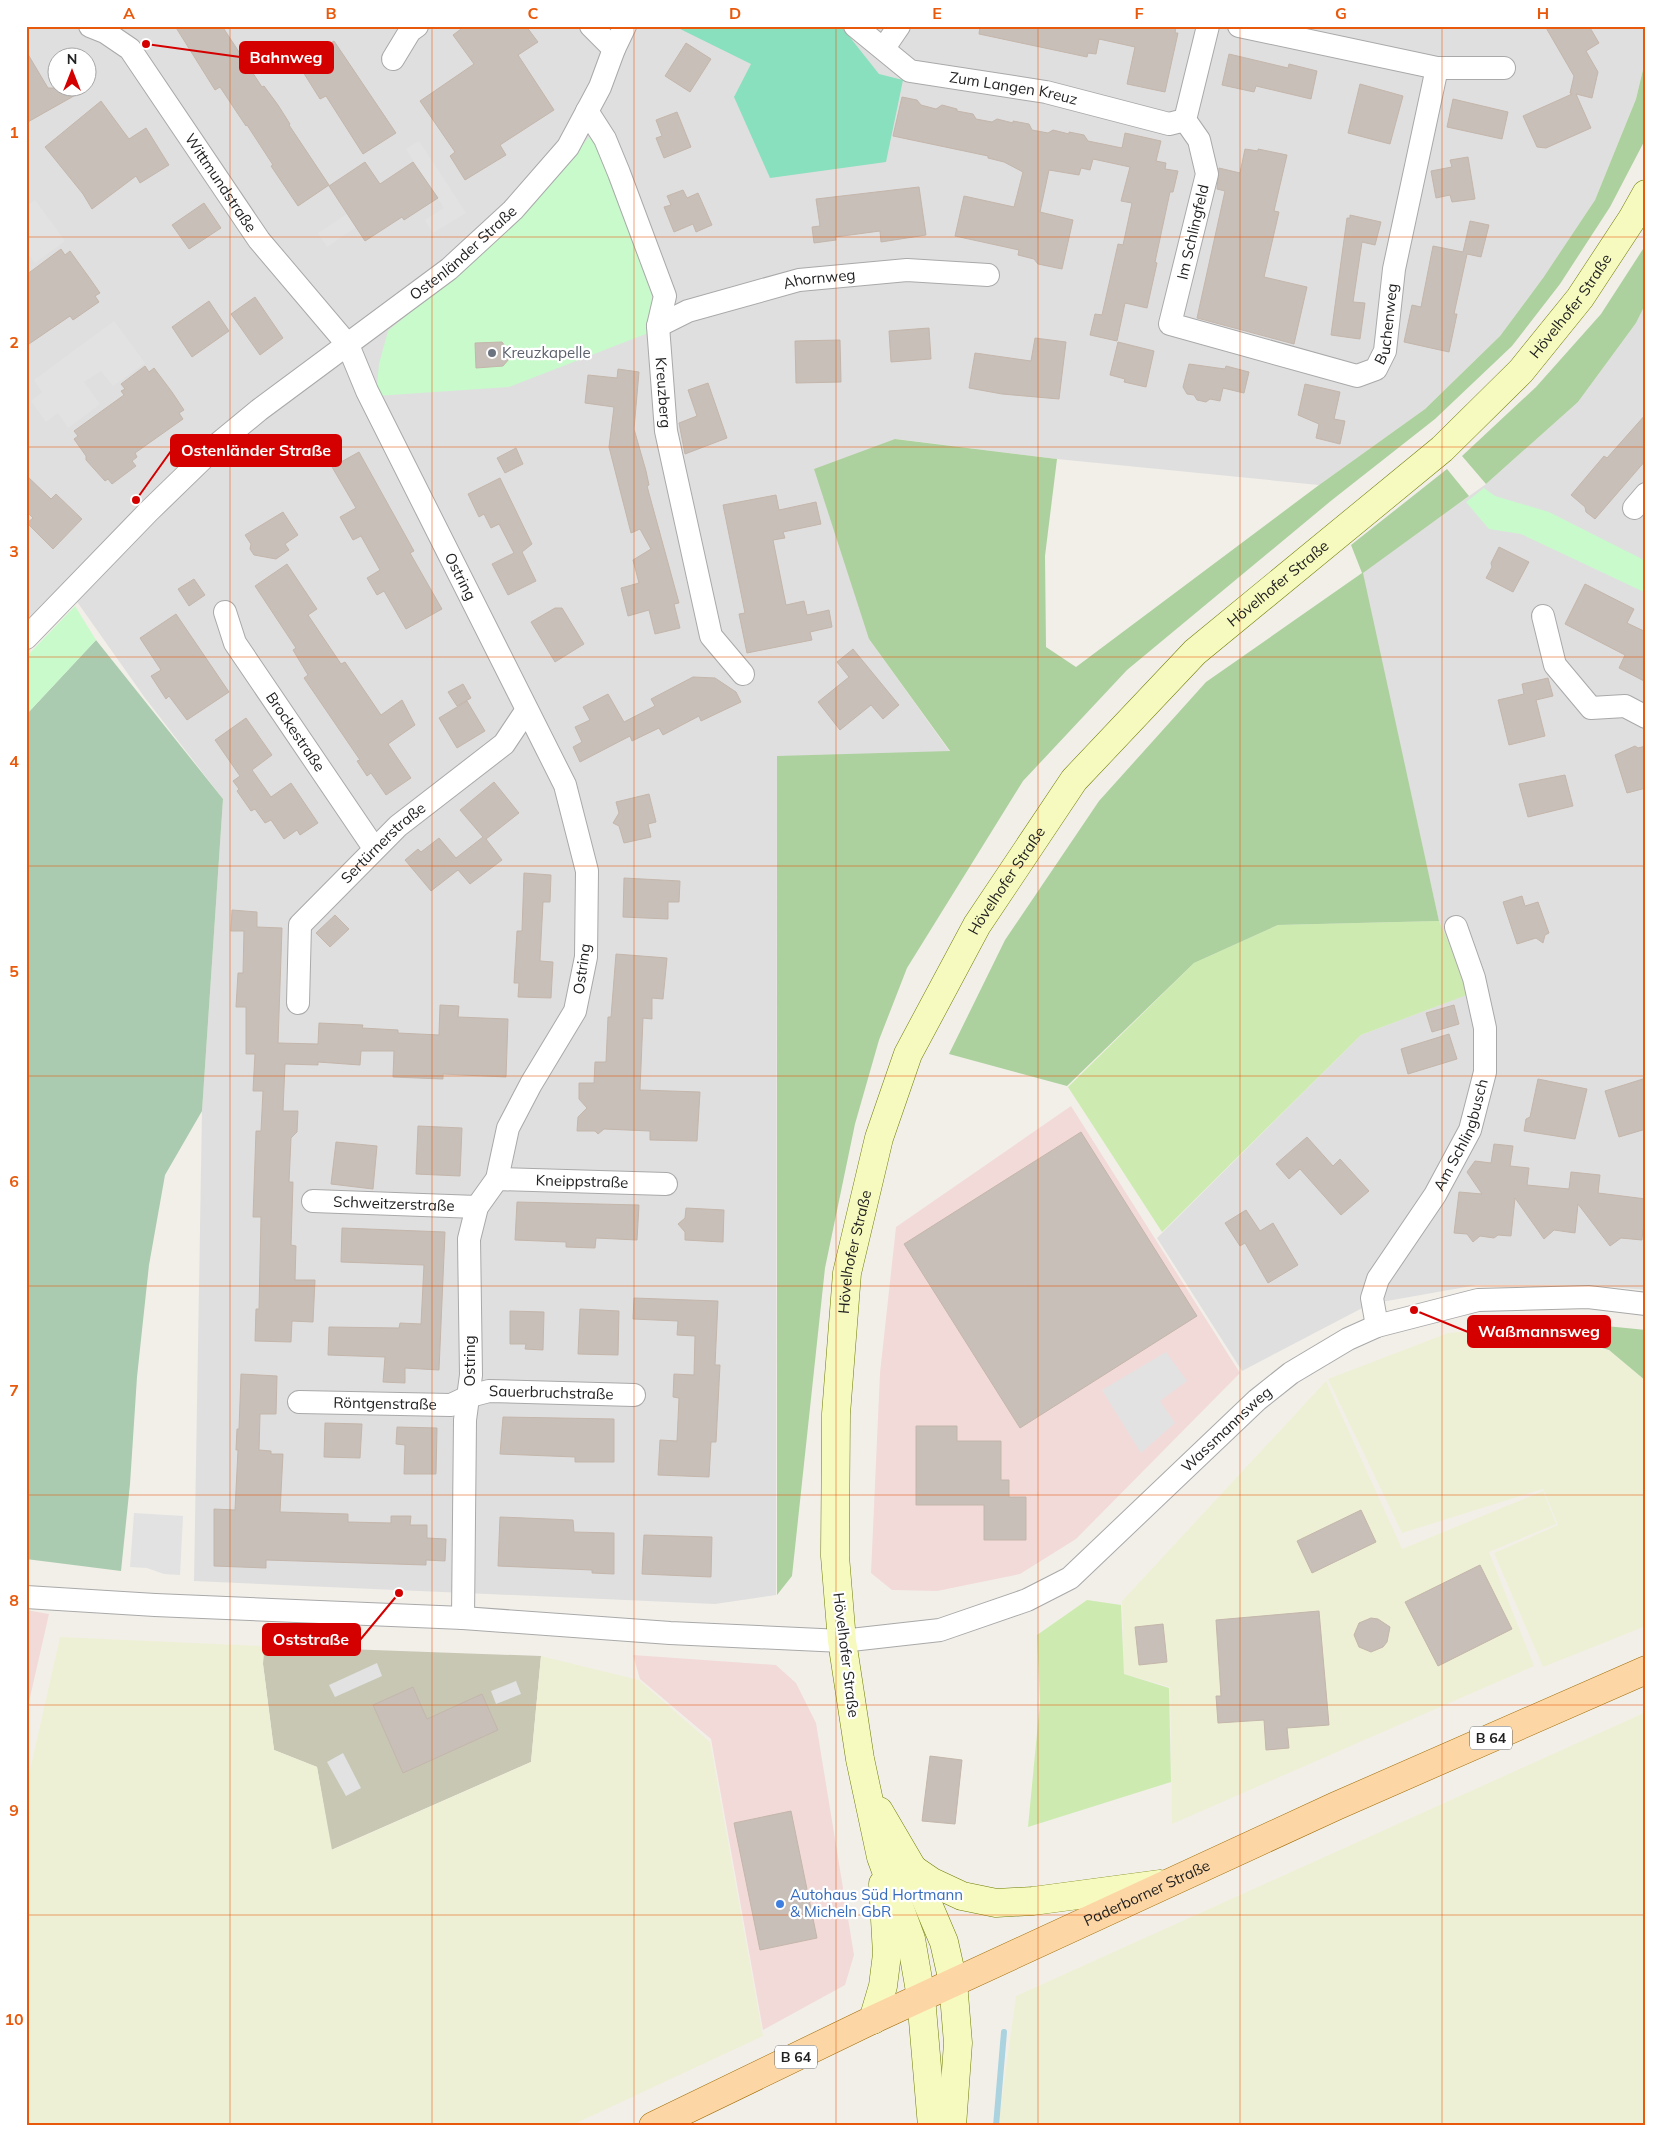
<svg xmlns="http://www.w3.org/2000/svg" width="1672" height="2152" font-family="Mulish,sans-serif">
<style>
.residential{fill:#e0dfdf;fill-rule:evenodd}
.commercial{fill:#f2dad9}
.construction{fill:#c7c7b4}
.farmland{fill:#eef0d5}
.grass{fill:#cdebb0}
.forest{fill:#add19e}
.cemetery{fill:#aacbaf}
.park{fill:#c8facc}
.pitch{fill:#88e0be}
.parking{fill:#e2e2e2}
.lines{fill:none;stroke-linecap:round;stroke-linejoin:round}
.stream{stroke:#aad3df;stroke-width:6}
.building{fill:#c7bfb8;stroke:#c4b6ab}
.street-casing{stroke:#a9a9a9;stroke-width:24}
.secondary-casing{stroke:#707d05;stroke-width:29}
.primary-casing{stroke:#a06b00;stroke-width:29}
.street{stroke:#fff;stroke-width:22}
.secondary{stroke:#f7fabf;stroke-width:28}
.primary{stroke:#fcd6a4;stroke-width:28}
.grid{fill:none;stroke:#e8590c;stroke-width:1;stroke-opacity:0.55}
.worship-dot{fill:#6b7280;stroke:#fff;stroke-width:2}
.shop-dot{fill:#3f7fe0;stroke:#fff;stroke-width:2}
.labels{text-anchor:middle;stroke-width:4.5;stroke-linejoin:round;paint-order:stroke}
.shield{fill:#fff;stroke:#646464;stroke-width:1}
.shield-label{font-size:14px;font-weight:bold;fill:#222}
.street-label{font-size:15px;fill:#222;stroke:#fff}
.worship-label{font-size:15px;fill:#5b616d;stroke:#fff;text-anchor:start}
.shop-label{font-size:15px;fill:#366cbe;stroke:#fff;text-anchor:start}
.leader{fill:none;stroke:#d40000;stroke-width:2}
.callout-dot{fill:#d40000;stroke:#fff;stroke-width:2}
.callout{fill:#d40000;stroke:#d40000;stroke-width:2}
.callout-label{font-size:16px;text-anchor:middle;font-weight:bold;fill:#fff}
.neatline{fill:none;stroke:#e8590c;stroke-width:2}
.grid-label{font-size:16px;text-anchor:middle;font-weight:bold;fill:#e8590c}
</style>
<rect width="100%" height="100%" fill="#f2efe9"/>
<path class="residential" d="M26,26H1646V57L1636,99L1595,200L1543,278L1500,336L1425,409L1319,485L1057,459L896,439L869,639L950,752L777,757L776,1595L715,1604L194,1581L202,1111L223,799L145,698L68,589L26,624ZM58,58H88V88H58Z
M1646,303V1290L1589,1285H1477L1370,1304L1242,1371L1157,1238L1361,1035L1471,993L1439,921L1362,573L1486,484L1578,402L1636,323Z"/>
<path class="commercial" d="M1071,1106L1240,1373L1076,1539L1020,1574L937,1591L892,1590L871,1573L880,1373L896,1227Z
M26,1610L49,1614L26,1715Z
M633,1655L776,1665L796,1683L816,1723L854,1955L845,1985L763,2030L711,1739L640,1679Z"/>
<path class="construction" d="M264,1646L541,1656L531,1762L331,1850L317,1767L274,1750L263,1664Z"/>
<path class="farmland" d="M1523,1326L1610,1351L1646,1381V1626L1543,1667L1494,1553L1558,1525L1543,1489L1402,1533L1328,1379L1448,1333Z
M1326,1381L1402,1549L1543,1491L1556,1524L1489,1552L1534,1666L1172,1824L1170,1687L1124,1674L1122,1601Z
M60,1637L264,1646L263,1664L274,1750L317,1767L332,1850L531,1762L541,1656L639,1680L710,1742L763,2036L570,2126H26V1788Z
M1646,1712V2126H998L1016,1996Z"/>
<path class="grass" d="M1439,921L1472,993L1361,1035L1162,1232L1068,1087L1194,963L1278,925Z
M1087,1600L1121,1605L1124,1674L1169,1688L1171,1782L1028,1827L1040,1702L1037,1635Z"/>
<path class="forest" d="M1646,57V138L1610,207L1560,284L1512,346L1435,419L1332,500L1127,670L1023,781L907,968L879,1040L855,1124L825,1268L792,1576L777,1595V756L950,751L869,639L814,469L895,439L1057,459L1045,556L1046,647L1076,667L1319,485L1425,409L1500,336L1543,278L1595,200L1636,99Z
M1643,249L1646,250V303L1636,323L1578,402L1486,484L1462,456L1536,387L1601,314Z
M1447,469L1469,496L1363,573L1439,921L1278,925L1194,963L1067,1086L949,1054L1005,940L1099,801L1206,682L1362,573L1351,545Z
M1525,1326H1606L1646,1330V1381L1609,1350Z"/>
<path class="cemetery" d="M96,640L223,799L202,1111L165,1175L149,1265L137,1377L130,1484L121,1571L26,1559V715Z"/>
<path class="park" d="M592,134L653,276L651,332L509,387L376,396L379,364L388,331L505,233Z
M1484,488L1495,496L1549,512L1646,561V593L1521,534L1489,529L1466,502Z
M75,606L96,640L26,715V657Z"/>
<path class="pitch" d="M674,26H841L879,74L903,80L886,162L770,178L734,97L751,64Z"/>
<path class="parking" d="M419,141L466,213L433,233L425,220L444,208L406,149Z
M35,200L65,241L35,263L26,251V206Z
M347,214L356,227L327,247L318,233Z
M114,321L145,363L113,386L101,371L84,382L100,404L68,428L58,413L46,422L31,401L42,392L34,380Z
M1166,1352L1187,1381L1160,1401L1175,1423L1141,1453L1102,1390Z
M134,1513L183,1516L180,1575L164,1574L147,1568L130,1567Z
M377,1663L382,1676L335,1697L329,1685Z
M516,1681L521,1694L496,1704L491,1691Z
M343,1753L361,1788L346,1796L327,1762Z"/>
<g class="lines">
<path class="stream" d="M996,2126L1004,2032"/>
</g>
<path class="building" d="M175,26H222L262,87L264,86L278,105L290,124L289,125L329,185L298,206L271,166L273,165L247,125L246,126L220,87L215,90Z
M465,26H526L538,42L518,55L554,110L500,145L506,155L465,180L450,156L455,152L420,101L474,64L453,35Z
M980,26H1176L1175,33H1178L1165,92L1127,84L1135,47L1099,39L1096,54L1088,53L1087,57L979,34Z
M1545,26H1589L1599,43L1586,51L1598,72L1592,98L1576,94L1591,128L1546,148L1537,147L1523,116L1572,94L1570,93L1574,76Z
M334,41L396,133L363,154L326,96L320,99L298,64Z
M686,43L711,59L690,92L665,76Z
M26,51L48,88H88L26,123Z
M1229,54L1288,68L1289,64L1317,71L1311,99L1256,86L1254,92L1222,85Z
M1360,84L1403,96L1390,144L1348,133Z
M902,97L917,100L921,105L936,109L942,105L957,109V111L973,114L976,119L992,122L997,119L1013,123V121L1029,124L1032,130L1048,133L1053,130L1069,134V132L1084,135L1088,141L1122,148L1125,133L1161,141L1156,161L1166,163L1165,169L1178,171L1173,192H1170L1155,262L1157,263L1147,308L1125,303L1117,341L1090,335L1095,314L1102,315L1118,244L1123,245L1132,203L1121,201L1130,167L1093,159L1090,170L1081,168L1079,175L1049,170L1040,212L1073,220L1062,269L1038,264L1034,259L1018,255L1019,250L955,236L964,196L1014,207L1023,172L1004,162L988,158V156L893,136Z
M1453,99L1508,112L1502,139L1447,127Z
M101,101L129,139L146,128L169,165L140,183L136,176L92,209L83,194L45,147Z
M677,112L691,147L664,158L656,138L662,136L656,120Z
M1245,149L1258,151V149L1287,155L1274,211L1279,212L1264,277L1307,287L1294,344L1197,318L1225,191L1217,189L1219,168L1240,173Z
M1468,157L1475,199L1452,202L1450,195L1436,198L1431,171L1452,167L1450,160Z
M365,162L380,184L413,162L438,198L404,220L402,217L365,241L329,186Z
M919,187L926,235L881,242L880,231L835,237L836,240L814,243L812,227L820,226L816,199Z
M683,190L687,198L698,193L712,225L696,232L693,224L674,232L664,207L671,205L667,196Z
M204,203L221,228L189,249L172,225Z
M1350,215L1381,222L1375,245L1362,242L1353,302L1365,303L1360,339L1331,335L1347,218H1350Z
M1470,221L1489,225L1481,257L1467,254L1454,314H1457L1449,352L1404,342L1412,305L1421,307L1433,246L1463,252Z
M61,249L65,255L70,251L91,280L100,293L95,296L99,302L73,320L70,316L26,346V275Z
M255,297L283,338L260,355L231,314Z
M209,301L229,331L192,357L172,327Z
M929,328L931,359L891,362L889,331Z
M1035,338L1066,342L1059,399L1002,394L969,388L975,353L1031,361Z
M840,340L841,382L796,383L795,341Z
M502,342L508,350L509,359L503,366L476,368L475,343Z
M1118,342L1154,351L1146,387L1124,382L1125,379L1110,375Z
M1189,364L1225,369L1226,366L1249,372L1244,393L1223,388L1220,401L1210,399L1206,402L1197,400L1194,395L1187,394L1183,387Z
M145,366L149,372L154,368L172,392L184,410L179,413L183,419L135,453L137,457L132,461L136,466L112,484L108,479L105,481L86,460V456L74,439L78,436L74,431L124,395L121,391L125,389L121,384Z
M618,369L639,372L634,429L646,471L649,485L647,486L679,603L674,604L680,628L655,634L649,610L628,616L621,588L639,583L633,560L651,549L640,529L631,533L609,447L614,407L585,403L588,375L617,378Z
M708,383L727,438L685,454L679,423L697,416L688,390Z
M1305,384L1340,392L1334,419L1345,421L1340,444L1316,438L1319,424L1298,415Z
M1646,414V460L1595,519L1586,512L1585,507L1571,495L1604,456L1607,458Z
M516,448L523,464L505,473L497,458Z
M359,452L414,551L410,553L442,609L406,629L384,591L377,595L367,578L380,570L361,536L353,540L340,517L356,508L332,467Z
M26,475L51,499L56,494L82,519L53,549L27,523L33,518L26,511Z
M500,478L532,544L522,552L536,581L508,595L492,564L514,553L499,524L491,528L484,514L479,517L468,494Z
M776,495L779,510L816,502L821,524L783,532L785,538L773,540L786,605L804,601L807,615L829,610L832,627L810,632L812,640L747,653L739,614L745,613L723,505Z
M283,512L298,535L285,544L289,550L276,559L254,555L250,549L251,544L245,535Z
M1499,547L1529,562L1513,592L1486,578L1492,567L1491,563Z
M287,564L317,609L308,615L341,664L345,662L381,715L402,700L415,725L388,744L411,778L386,795L371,773L367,776L357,761L360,760L304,678L308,675L293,650L296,648L255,586Z
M194,579L205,595L189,606L178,589Z
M1585,584L1634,609L1627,623L1646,632V682L1619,668L1625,655L1565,624Z
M555,608H562L584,644L555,662L531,622Z
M176,614L229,692L187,720L169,696L166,699L151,676L161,670L140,638Z
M853,649L899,705L883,719L871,705L840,730L818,702L849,677L837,662Z
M693,677L715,678L736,692L741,702L701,721L699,716L663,735L659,728L632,741L630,736L580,762L573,747L582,742L575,727L590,720L583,707L608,694L624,722L655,706L651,699Z
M1548,678L1553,696L1536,700L1545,736L1509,745L1498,700L1524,694L1522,684Z
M463,684L471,698L457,706L448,692Z
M467,701L485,731L457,748L439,718Z
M246,718L272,755L252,770L271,797L291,783L318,823L300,835L297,830L284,839L271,820L265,823L255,809L251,811L237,791L239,789L233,781L240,776L215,740Z
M1635,746L1638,748L1646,746V788L1627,793L1615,755Z
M1565,775L1573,806L1528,817L1519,784Z
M494,782L519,813L486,839L502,860L470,884L458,870L431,891L405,860L418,849L421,852L439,838L456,858L483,837L460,810Z
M649,794L656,822L648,824L651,837L624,843L619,826L613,823L619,813L616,802Z
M524,873L551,875L550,902H543L540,959V961L553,962L551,998L518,997L519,983H514L517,931H522Z
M624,878L680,881L679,902H668V919L623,917Z
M1522,896L1525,906L1538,902L1549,933L1545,935L1543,943L1536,938L1517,944L1503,902Z
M232,910L257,912V927L282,928L278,1043L318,1044L319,1023L363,1025L362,1028L398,1030V1033L439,1035L440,1005L459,1006L458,1017L508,1019L506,1077L443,1074V1079L393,1077L394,1051H361L360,1065L318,1062V1065L285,1064L283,1111H298L297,1132L291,1138L289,1182H293L291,1245L296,1246L295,1280H315L313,1322L292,1321L291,1342L255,1341L256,1309H259L261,1217H253L256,1131H261L263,1091H253L255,1054H246V1007H236L238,973H243L244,931H231Z
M335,915L349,929L330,947L316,933Z
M616,954L667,958L663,999L652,998V1019L643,1018L640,1090L700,1092L697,1141L650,1140V1131L604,1129L598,1134L595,1131H577L578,1117L587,1108L579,1099V1083H594L595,1062H606L608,1017H611Z
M1454,1005L1459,1024L1432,1032L1426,1013Z
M1449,1034L1457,1059L1408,1074L1401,1049Z
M1646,1078V1129L1619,1137L1605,1091Z
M1538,1079L1587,1089L1575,1139L1524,1131L1526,1119L1530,1117Z
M418,1126L462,1128L460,1176L416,1174Z
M1081,1132L1197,1316L1020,1428L904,1244Z
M1307,1137L1333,1166L1340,1159L1369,1191L1341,1215L1300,1169L1289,1179L1276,1164Z
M336,1142L377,1146L373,1189L331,1184Z
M1494,1144L1513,1146L1510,1166L1529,1168L1527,1185L1569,1189L1571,1172L1600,1175L1598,1193L1646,1199V1230L1643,1229L1642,1240L1621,1238L1610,1246L1578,1204L1575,1233L1554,1230L1544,1239L1515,1198L1511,1236L1498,1235L1494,1238L1480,1236L1473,1242L1467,1234L1454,1233L1459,1192L1482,1194L1467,1172L1475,1161L1491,1163Z
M517,1202L639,1205L637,1240L596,1238L595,1248L566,1247V1242L515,1240Z
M686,1208L724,1210L723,1242L685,1240V1232L678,1224L685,1218Z
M1246,1210L1260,1231L1273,1223L1298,1265L1268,1283L1245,1243L1240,1246L1225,1223Z
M342,1228L445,1232L439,1370L405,1368V1383L383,1382L385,1357L328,1355L329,1327L399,1328L400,1323L421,1324L424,1265L341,1262Z
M634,1298L718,1301L715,1365H720L716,1442H711L709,1477L658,1475L660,1440L677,1441L679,1398L673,1397L674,1374L694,1375L695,1336L677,1335L678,1321L633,1319Z
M580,1309L619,1311L618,1355L578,1354Z
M510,1311L544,1312L543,1350L525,1349L526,1344H510Z
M241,1374L277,1376L276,1414H260L259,1450L271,1451V1454H283L280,1512L348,1514V1522L391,1523V1516H411L410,1525H427V1538L446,1539L445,1561L426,1560V1565L266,1560V1568L214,1566V1509L235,1510L238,1450H236L237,1429H239Z
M503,1417L614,1419V1462H575V1457L500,1454Z
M325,1423L362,1424L360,1458L324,1457Z
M916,1426H957V1441H1001V1480H1009V1497H1026V1540H984V1505H916Z
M397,1427L437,1428L436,1474H404L405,1445L396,1444Z
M1361,1510L1376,1542L1312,1573L1297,1541Z
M500,1517L573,1520L574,1532L614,1533V1574L592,1573V1570L498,1566Z
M644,1535L712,1537L711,1577L642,1574Z
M1480,1565L1512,1629L1438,1666L1405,1602Z
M1319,1611L1329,1725L1287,1728L1289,1748L1266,1750L1264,1720L1218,1723L1216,1696H1221L1216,1620Z
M1371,1618L1378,1619L1390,1627L1387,1642L1383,1647L1371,1652L1359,1647L1354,1635L1359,1623Z
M1163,1624L1167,1662L1139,1665L1135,1627Z
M413,1687L427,1719L482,1694L498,1730L403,1773L373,1705Z
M930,1756L962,1760L955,1824L922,1821Z
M791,1811L817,1938L760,1950L734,1823Z"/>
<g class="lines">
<g class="street-casing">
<g id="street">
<path id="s1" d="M90,26L105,32L130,49L259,240L348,345L367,391L565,785L587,871L586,957L575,1011L531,1084L508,1128L497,1179L477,1207L469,1239L471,1375L465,1420L463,1618"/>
<path d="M591,26L614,49"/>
<path id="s2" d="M855,26L910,71L1046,92L1169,124L1185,120"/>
<path id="s3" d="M1208,26L1185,120L1199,140L1207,174L1170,324L1357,376L1376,369L1385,351L1394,269L1437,68"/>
<path d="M1239,26L1437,68H1504"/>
<path d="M884,48L899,26"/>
<path d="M393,59L410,31L417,26"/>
<path id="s4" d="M587,111L605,139L619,173L665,296L658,326L666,431L711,636L743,674"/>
<path id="s5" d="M658,326L688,311L799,280L907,270L988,275"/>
<path d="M1634,508L1646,494"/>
<path id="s6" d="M225,612L235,643L374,848"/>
<path d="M1543,616L1555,665L1591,708L1625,706L1646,717"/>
<path id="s7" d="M26,638L148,512L219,443L259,410L449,269L513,210L568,147L600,87L614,49L625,26"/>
<path id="s8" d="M298,1003L300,925L398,826L504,744L526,711"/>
<path id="s9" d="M497,1179L666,1184"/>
<path id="s10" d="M313,1201L477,1207"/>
<path id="s11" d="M1377,1326L1372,1298L1378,1279L1435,1195L1470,1130L1485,1072V1028L1474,978L1456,927"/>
<path id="s12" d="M299,1402L451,1405L470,1396L489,1391L634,1395"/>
<path id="s13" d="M26,1597L155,1605L463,1618L670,1633L842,1641L940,1630L1027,1600L1070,1578L1257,1400L1291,1373L1348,1339L1377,1326L1478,1300L1588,1297L1646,1304"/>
</g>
</g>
<g class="secondary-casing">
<g id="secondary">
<path d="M879,1811L913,1869L944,1942L953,1982L958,2043L952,2126"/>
<path d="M913,1869L932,1882L962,1896L996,1903L1033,1901L1160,1884"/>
<path d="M873,2020L883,1986L887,1954L883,1884"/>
<path id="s14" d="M932,2126L921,1997L911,1939L881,1857L860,1759L842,1641L835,1556L836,1414L847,1273L879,1138L908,1054L977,925L1074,780L1195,652L1442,449L1521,371L1580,298L1632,219L1646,194"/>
</g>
</g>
<g class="primary-casing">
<g id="primary">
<path id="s15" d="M653,2126L870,2021L1336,1806L1646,1670"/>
</g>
</g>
<use href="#street" class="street"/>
<use href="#secondary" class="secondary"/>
<use href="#primary" class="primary"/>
</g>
<path class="grid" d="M230,26V2126M432,26V2126M634,26V2126M836,26V2126M1038,26V2126M1240,26V2126M1442,26V2126M26,237H1646M26,447H1646M26,657H1646M26,866H1646M26,1076H1646M26,1286H1646M26,1495H1646M26,1705H1646M26,1915H1646"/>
<circle class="worship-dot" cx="492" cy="353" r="5"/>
<circle class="shop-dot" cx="780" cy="1904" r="5"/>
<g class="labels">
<g class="shield">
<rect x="1470" y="1726.5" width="42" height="23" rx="4"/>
<rect x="775" y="2045.5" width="42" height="23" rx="4"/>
</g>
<g class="shield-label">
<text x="1491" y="1743">B 64</text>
<text x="796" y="2062">B 64</text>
</g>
<g class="street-label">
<text dy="5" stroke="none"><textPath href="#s2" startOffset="176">Zum Langen Kreuz</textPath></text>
<text dy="5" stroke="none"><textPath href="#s1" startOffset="208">Wittmundstraße</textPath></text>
<text transform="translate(1193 232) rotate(-77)" y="5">Im Schlingfeld</text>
<text dy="5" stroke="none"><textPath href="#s7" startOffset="584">Ostenländer Straße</textPath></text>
<text dy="5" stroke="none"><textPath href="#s5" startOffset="169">Ahornweg</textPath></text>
<text dy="5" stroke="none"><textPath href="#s14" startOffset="2101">Hövelhofer Straße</textPath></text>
<text dy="5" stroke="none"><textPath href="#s3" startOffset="572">Buchenweg</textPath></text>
<text dy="5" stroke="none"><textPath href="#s4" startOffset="299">Kreuzberg</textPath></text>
<text dy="5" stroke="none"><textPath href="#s1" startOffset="672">Ostring</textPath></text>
<text dy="5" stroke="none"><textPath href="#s14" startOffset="1696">Hövelhofer Straße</textPath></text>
<text dy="5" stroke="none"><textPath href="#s6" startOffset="140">Brockestraße</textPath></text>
<text dy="5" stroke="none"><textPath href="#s8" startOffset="195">Sertürnerstraße</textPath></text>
<text dy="5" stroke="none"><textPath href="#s14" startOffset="1291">Hövelhofer Straße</textPath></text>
<text transform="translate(582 969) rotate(-82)" y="5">Ostring</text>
<text dy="5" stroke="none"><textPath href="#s11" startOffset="216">Am Schlingbusch</textPath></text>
<text dy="5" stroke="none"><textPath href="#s9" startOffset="85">Kneippstraße</textPath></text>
<text dy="5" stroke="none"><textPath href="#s10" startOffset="81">Schweitzerstraße</textPath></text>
<text dy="5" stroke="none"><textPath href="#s14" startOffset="886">Hövelhofer Straße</textPath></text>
<text transform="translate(470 1361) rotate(-90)" y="5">Ostring</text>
<text dy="5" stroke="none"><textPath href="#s12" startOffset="255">Sauerbruchstraße</textPath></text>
<text dy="5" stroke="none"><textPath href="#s12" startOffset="86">Röntgenstraße</textPath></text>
<text dy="5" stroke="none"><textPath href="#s13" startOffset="1272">Wassmannsweg</textPath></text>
<text transform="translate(846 1655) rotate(83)" y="5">Hövelhofer Straße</text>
<text dy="5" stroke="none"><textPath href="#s15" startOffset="546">Paderborner Straße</textPath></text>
</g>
<g class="worship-label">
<text x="502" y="358">Kreuzkapelle</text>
</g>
<g class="shop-label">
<text x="790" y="1900">Autohaus Süd Hortmann<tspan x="790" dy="17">&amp; Micheln GbR</tspan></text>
</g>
</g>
<path class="leader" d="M146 44L240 57M136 500L171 451M1414 1310L1468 1332M399 1593L360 1640"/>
<g class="callout-dot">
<circle cx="146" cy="44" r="5"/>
<circle cx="136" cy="500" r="5"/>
<circle cx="1414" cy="1310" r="5"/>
<circle cx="399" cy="1593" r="5"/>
</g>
<g class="callout">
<rect x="240" y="42" width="93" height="31" rx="5"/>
<rect x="171" y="435" width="170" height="31" rx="5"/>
<rect x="1468" y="1316" width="142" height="31" rx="5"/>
<rect x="263" y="1624" width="97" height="31" rx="5"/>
</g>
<g class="callout-label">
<text x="286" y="63">Bahnweg</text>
<text x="256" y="456">Ostenländer Straße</text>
<text x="1539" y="1337">Waßmannsweg</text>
<text x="311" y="1645">Oststraße</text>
</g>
<rect width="1672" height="2152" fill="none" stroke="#ffffff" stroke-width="55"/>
<g transform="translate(72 72)"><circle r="24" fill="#ffffff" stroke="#a7a7a7"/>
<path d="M0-4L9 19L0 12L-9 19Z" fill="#d40000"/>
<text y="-8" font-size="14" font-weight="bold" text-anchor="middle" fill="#222222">N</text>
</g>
<rect x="28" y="28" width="1616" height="2096" class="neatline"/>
<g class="grid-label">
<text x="129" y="19">A</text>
<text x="331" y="19">B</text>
<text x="533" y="19">C</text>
<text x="735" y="19">D</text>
<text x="937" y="19">E</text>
<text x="1139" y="19">F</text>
<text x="1341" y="19">G</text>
<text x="1543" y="19">H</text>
<text x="14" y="138">1</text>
<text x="14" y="348">2</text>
<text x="14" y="557">3</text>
<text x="14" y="767">4</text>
<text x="14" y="977">5</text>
<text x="14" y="1187">6</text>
<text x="14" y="1396">7</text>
<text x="14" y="1606">8</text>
<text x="14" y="1816">9</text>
<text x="14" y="2025">10</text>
</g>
</svg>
